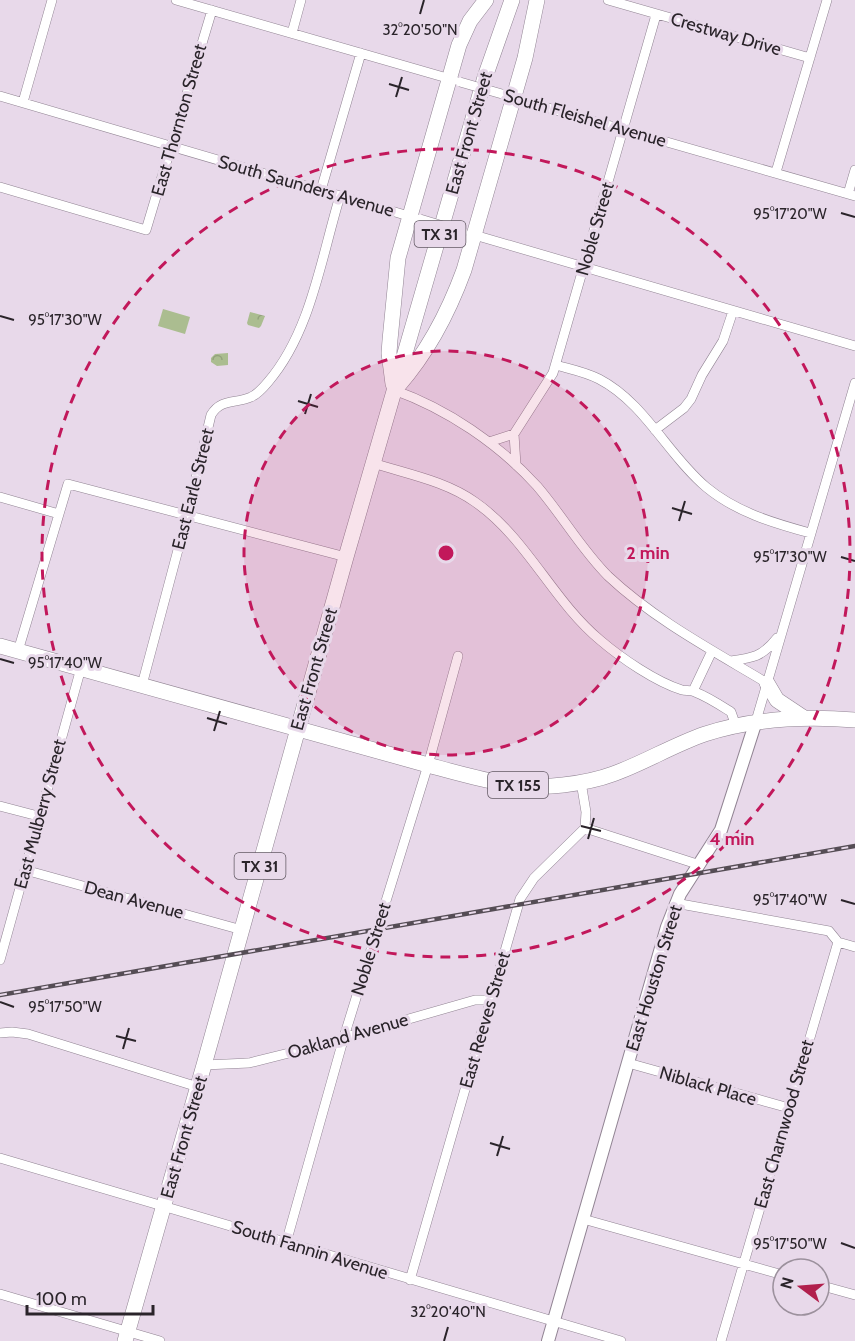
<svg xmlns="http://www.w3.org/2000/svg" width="855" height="1341" font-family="Cabin,sans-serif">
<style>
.park{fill:url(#park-crowns)}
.pitch{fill:#abbd90}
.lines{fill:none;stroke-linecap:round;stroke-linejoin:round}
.minor-casing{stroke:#918493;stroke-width:10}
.tertiary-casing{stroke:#918493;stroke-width:14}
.primary-casing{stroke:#918493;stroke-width:16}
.minor{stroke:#fff;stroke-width:9}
.tertiary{stroke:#fff;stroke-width:12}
.primary{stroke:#fff;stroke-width:15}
.rail-casing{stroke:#554d55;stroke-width:4.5}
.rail{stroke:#e8d9ea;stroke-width:2;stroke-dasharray:7;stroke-linecap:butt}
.minor-bridge-casing{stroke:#918493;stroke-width:10;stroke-linecap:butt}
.minor-bridge{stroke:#fff;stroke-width:9}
.ticks{fill:none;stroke:#2a242a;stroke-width:2}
.ring{fill:none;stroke:#c2185b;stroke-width:3;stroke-dasharray:10 8}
.labels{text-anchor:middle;stroke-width:6;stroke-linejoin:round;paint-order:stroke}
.shield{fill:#e8d9ea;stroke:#635a64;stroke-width:1.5}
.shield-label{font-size:16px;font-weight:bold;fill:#2a242a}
.street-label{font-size:18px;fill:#2a242a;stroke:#e8d9ea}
.ticks-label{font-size:15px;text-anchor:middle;fill:#2a242a;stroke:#e8d9ea;stroke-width:6;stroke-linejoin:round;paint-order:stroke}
.centre{fill:#c2185b;stroke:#e8d9ea;stroke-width:3}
.ring-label{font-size:18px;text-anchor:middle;font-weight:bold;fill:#c2185b;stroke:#e8d9ea;stroke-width:6;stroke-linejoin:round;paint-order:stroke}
</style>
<defs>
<pattern id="park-crowns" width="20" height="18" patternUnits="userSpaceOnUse" patternTransform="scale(1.5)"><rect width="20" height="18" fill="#abbd90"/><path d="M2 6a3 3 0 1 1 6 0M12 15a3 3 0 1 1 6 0" fill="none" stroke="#93a27c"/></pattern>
</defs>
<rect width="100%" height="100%" fill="#e8d9ea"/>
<path class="park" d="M250,312L265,316L261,326L259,328L248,325L247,323Z
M228,353V365L217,366L211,362V358L215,354Z"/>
<path class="pitch" d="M163,309L190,317L185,334L158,326Z"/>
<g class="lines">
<g class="minor-casing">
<path id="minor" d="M176,0L454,80
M608,0L810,58
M292,33L301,0
M0,96L412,217
M510,97L855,196
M23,102L52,0
M776,172L827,0
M0,187L146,230L212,10
M321,190L361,53
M848,194L855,170
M471,234L855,346
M556,365C570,369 586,372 599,379C645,403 667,454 706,487C736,512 773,523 810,533
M394,390C447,409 499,444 537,486C562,515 581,549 608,576C655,620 712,650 767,683
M655,430L684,408L691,399L702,375L723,341L733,311
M489,442L514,434
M373,463C407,474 446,481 475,502C527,538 552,600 600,640C621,658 656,682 682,690C686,691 691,690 695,692C708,697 720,705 731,712L736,726
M516,465L514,434L553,373L656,15
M0,497L59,514
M18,651L68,484L346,557
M730,661C753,658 762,657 777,638
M142,685L187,516L211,415C221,398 236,404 251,397C258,394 263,388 268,382C311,332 321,258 340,196
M693,691L712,651
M756,721L855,383
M0,806L38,816
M585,828L700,865
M25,870L242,930
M675,903L829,931L838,942L855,947
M0,960L81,668
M0,1033L12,1032L28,1034L198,1087
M628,1063L789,1108
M204,1065L249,1063L297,1051L475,1000H491
M0,1158L621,1341
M583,1219L783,1275
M286,1243L344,1037L428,765L458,656
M410,1280L520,899L534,878L585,828L586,812L581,782
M819,1285L855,1295
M0,1294L160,1341
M721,1341L838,942"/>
</g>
<g class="tertiary-casing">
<path id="tertiary" d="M548,1341L667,927L680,894L721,830L756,721"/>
</g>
<g class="primary-casing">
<path id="primary" d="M393,384L389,353L390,340L398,258L459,45L470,21L486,0
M398,386C427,353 449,311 464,270L525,58L537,0
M0,646L428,765C472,777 517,791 563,785C580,783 597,780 613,774C644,763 673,745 705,734C754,718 804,716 855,720
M767,683L777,700L804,718
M125,1341L204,1065L346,557L485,77L512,0"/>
</g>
<use href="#minor" class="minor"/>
<use href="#tertiary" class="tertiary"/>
<use href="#primary" class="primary"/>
<g class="rail-casing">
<path id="rail" d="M0,995L855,846"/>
</g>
<use href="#rail" class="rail"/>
<g class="minor-bridge-casing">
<path id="minor-bridge" d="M460,82L502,94
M420,219L463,232"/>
</g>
<use href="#minor-bridge" class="minor-bridge"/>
</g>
<path class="ticks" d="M420,14L424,0M389,84L409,90M396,97L402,77M841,213L855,217M0,316L14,320M298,401L318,407M305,414L311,394M672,508L692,514M679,521L685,501M841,557L855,561M0,659L14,663M207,718L227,724M214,731L220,711M581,826L601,831M588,839L594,818M841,900L855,904M0,1002L14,1007M116,1036L136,1041M123,1049L129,1028M490,1143L510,1149M497,1156L503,1136M841,1243L855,1248M444,1341L448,1327"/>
<circle cx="446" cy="553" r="202" fill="#c2185b" fill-opacity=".12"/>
<g class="ring">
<circle cx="446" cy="553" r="202"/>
<circle cx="446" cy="553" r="404"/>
</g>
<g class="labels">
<g class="shield">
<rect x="414.5" y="221" width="51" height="26" rx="4.5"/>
<rect x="488" y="772" width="60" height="26" rx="4.5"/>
<rect x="234.5" y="853" width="51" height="26" rx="4.5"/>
</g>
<g class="shield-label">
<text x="440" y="240">TX 31</text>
<text x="518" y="791">TX 155</text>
<text x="260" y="872">TX 31</text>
</g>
<g class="street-label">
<text transform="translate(726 34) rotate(16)" y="6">Crestway Drive</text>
<text transform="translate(585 118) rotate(16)" y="6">South Fleishel Avenue</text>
<text transform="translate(179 120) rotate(-74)" y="6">East Thornton Street</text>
<text transform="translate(469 133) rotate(-74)" y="6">East Front Street</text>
<text transform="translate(306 186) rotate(16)" y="6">South Saunders Avenue</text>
<text transform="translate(595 229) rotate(-74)" y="6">Noble Street</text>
<text transform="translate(193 489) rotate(-76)" y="6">East Earle Street</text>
<text transform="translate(314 669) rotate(-74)" y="6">East Front Street</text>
<text transform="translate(40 814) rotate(-75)" y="6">East Mulberry Street</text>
<text transform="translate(134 900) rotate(15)" y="6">Dean Avenue</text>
<text transform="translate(371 949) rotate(-73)" y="6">Noble Street</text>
<text transform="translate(654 978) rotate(-73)" y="6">East Houston Street</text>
<text transform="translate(485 1020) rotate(-74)" y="6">East Reeves Street</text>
<text transform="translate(348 1036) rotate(-16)" y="6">Oakland Avenue</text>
<text transform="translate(708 1086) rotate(16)" y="6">Niblack Place</text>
<text transform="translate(784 1124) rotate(-74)" y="6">East Charnwood Street</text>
<text transform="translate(184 1137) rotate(-74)" y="6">East Front Street</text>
<text transform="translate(310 1250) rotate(17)" y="6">South Fannin Avenue</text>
</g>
</g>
<g class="ticks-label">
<text x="420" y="35">32°20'50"N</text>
<text x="790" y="219">95°17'20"W</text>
<text x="65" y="325">95°17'30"W</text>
<text x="790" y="562">95°17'30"W</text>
<text x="65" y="668">95°17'40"W</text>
<text x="790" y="905">95°17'40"W</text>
<text x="65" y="1012">95°17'50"W</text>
<text x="790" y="1249">95°17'50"W</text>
<text x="448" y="1317">32°20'40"N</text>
</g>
<circle cx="446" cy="553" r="9" class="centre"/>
<g class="ring-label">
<text x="648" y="559">2 min</text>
<text x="732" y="845">4 min</text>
</g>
<g transform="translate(801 1287) rotate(286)"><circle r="28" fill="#e8d9ea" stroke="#9c919d" stroke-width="1.5"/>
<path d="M0-4.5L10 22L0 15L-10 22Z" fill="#b1204d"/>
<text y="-9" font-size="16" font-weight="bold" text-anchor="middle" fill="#2a242a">N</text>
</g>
<path d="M27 1305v9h126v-9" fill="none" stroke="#2a242a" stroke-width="3"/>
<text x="36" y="1305" font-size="18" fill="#2a242a" stroke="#e8d9ea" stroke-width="4.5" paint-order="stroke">100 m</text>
</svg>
